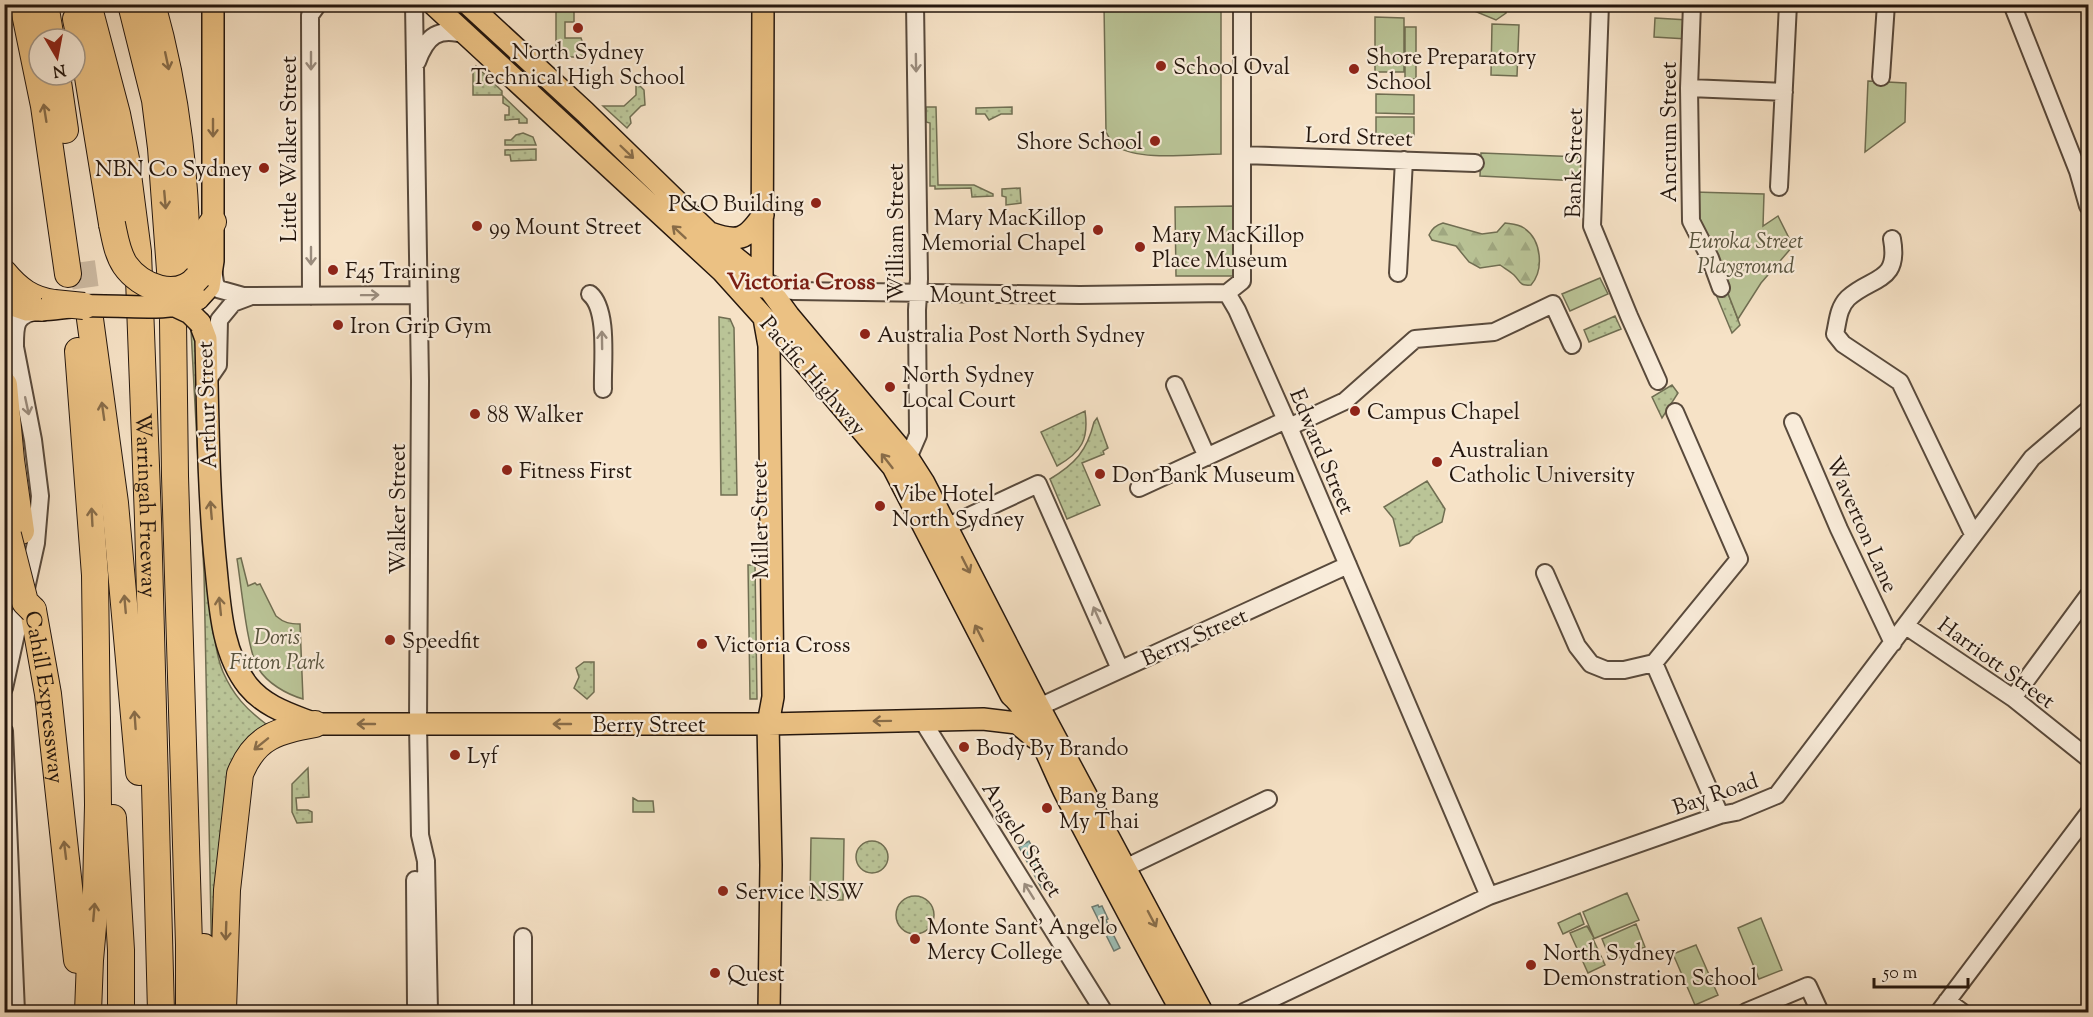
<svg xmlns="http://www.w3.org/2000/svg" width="2093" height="1017" font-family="'Sorts Mill Goudy',serif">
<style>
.grass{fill:url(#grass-dots);stroke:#706e52;stroke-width:1.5}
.forest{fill:url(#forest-firs);stroke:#706e52;stroke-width:1.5}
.park{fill:#bac497;stroke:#706e52;stroke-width:1.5}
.water{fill:#9dbeb5;stroke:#6d7b72;stroke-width:1.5}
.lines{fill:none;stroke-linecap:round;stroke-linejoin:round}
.highway-tunnel{stroke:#ccb9a1;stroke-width:26;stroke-dasharray:26 13;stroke-linecap:butt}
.minor-casing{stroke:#594a3c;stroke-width:20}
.major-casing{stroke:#25170e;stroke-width:24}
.highway-casing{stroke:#25170e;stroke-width:28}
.minor{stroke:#f9ecda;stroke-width:16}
.major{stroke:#ebc183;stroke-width:21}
.highway{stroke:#ebc183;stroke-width:26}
.major-bridge-casing{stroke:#25170e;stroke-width:24;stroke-linecap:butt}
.highway-bridge-casing{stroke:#25170e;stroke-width:28;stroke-linecap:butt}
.major-bridge{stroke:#ebc183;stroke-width:21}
.highway-bridge{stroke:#ebc183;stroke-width:26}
.oneway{stroke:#886c48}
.oneway2{stroke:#9a8c7e}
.poi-dot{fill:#8f2418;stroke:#f9ecda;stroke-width:2}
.labels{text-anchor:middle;stroke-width:4.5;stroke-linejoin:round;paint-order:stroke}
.poi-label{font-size:22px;fill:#25170e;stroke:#f9ecda;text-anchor:start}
.street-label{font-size:22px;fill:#25170e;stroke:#f9ecda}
.park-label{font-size:22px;font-style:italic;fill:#59543e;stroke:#f9ecda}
.neighbourhood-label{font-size:24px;font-weight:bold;fill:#7a1f14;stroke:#f9ecda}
</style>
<defs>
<pattern id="grass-dots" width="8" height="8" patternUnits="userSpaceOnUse" patternTransform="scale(1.5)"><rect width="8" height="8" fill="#bac497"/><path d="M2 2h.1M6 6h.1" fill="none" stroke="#a0a881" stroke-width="1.8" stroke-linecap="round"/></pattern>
<pattern id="forest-firs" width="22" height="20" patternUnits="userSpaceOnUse" patternTransform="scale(1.5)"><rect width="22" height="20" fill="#bac497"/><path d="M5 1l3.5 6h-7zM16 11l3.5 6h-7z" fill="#a0a881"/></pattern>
</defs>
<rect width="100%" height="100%" fill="#f6e2c6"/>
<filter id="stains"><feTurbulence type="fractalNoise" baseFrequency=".00333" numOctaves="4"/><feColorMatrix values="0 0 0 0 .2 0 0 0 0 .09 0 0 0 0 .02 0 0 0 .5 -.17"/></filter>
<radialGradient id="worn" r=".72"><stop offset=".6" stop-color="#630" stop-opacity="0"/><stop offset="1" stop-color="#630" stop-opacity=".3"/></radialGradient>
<path class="grass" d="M476,66L502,91V95H473V70Z
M636,82L644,90L645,105L641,106L630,117L631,123L627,128L603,106H624L636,95Z
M503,96L527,119V123H519V119L505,120V115H509V107L503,103Z
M926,107H936L938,185H974L993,194V196L972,197L971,188L935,189V186H930V123L926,122Z
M1012,107V114H1001L989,120L985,114H976V108Z
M523,133L533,137L536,145H505V140H511L516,135Z
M536,149V160L511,161L510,155H505V150Z
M1020,188L1021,203L1006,205V197L1002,196V189Z
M1726,288L1740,325L1732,333L1715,292Z
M1615,316L1621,329L1589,342L1584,330Z
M719,317L730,319L734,328L737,495H721Z
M191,330L197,340C201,410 204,480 208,550C210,583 211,644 223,672C233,695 247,710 266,724L258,731L212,973L204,573Z
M1672,385L1678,393L1662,418L1652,397Z
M1085,411C1089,439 1082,452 1057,466L1041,432Z
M1097,418L1108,448L1103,451L1104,454L1082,463L1100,505L1067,519L1050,479C1075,464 1087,451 1094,422Z
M1427,481L1445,509L1442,522L1415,536L1409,543L1400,546L1393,518L1384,507Z
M748,565H755L757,699H750Z
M4,568L13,617L5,650Z
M584,662H594V692L587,699L574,688L579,677L576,668Z
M308,768L309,797L296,798L297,810H308L312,812V822L297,823L292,812V784Z
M856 857a16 16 0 1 1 32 0a16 16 0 1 1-32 0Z
M896 915a19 19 0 1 1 38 0a19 19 0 1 1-38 0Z"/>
<path class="forest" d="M1472,5H1507L1506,13L1496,20L1472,10Z
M1443,223L1482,234L1497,232L1505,223C1511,224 1518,224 1524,228C1542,240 1544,270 1531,285C1519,286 1521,282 1514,275C1510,271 1504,268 1500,265L1480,268L1469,262L1456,246L1432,240L1429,235C1432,228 1436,225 1443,223Z"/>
<path class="park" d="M556,5L574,6V22H565V38H581L586,52L581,57H567L556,46Z
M1104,5H1221V154C1194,154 1139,161 1118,147C1112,144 1109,138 1106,132Z
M1375,17L1404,18V72H1375Z
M1655,18L1688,20L1687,39L1654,37Z
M1492,24L1519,25L1517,76L1491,75Z
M1405,27H1416V79H1405Z
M1868,81L1906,83L1905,122L1865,152Z
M1376,94L1414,95V114L1376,113Z
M1376,117H1414V136L1376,135Z
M1481,153L1581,157L1580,181L1480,176Z
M1694,192L1764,194L1763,226L1778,216L1793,246L1761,283L1738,319L1693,204Z
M1234,206L1233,276H1176L1175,207Z
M1600,278L1608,294L1570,311L1562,294Z
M241,558L248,586L255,583L257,585L260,584L276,616C284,623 290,624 300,624L303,699C286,694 267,683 258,668C247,650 241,583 237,559Z
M633,798L638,801H653L654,812H633Z
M811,838L844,839L843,900H810Z
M1627,893L1639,920L1593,939L1605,965L1588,973L1570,933L1587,926L1594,938L1583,912Z
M1580,913L1584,924L1563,934L1558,923Z
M1761,918L1782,970L1759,979L1738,928Z
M1636,924L1645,947L1611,961L1602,939Z
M1696,945L1718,995L1695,1005L1673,954Z"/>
<path class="water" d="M1029,841L1048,876L1045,879L1048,885L1042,889L1019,847Z
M1098,905L1099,907L1102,906L1108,919L1106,920L1120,948L1114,951L1092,907Z"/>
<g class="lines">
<path class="highway-tunnel" d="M82,262L90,319"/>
<g class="minor-casing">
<path id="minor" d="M414,4L420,381L418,724L420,835L426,861L429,1012
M1600,4L1592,226L1629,316L1658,381
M1692,4L1689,88L1691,221L1710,258L1721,288
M2012,4L2078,171L2088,206
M417,62C427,35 438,27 467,35
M1881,77L1886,4
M1689,88L1784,92
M1242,155L1475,163
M1779,187L1788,4
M1892,239C1900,283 1872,276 1848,298C1838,308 1838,321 1835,334L1843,344L1900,382L1973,534
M213,268L215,283L218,289L243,296L417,295
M1398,273L1404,160
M765,281L783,290L794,291L1080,295L1227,293
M1227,293L1237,310L1289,427L1489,896
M1227,293L1242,281V9
M590,294C609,310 602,365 603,389
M311,296L310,15L318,4
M207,381L218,365L219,320L233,303L249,297
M1175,385L1207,457
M1793,422L1839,529L1893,643
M1289,427L1345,401L1415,339L1494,332L1553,304L1572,345
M908,458L918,435L917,310L919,279L915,4
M1139,488L1286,420
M946,527L1038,484L1120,669
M1545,573L1577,646L1591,664L1606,670H1624L1654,663L1720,815
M1906,626L2013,698L2088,758
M1654,663L1739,559L1675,412
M4,688L36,543L40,496L33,440L15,347C15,326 14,315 38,311
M2013,698L2088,596
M1039,707L1348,565
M922,720L1104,1012
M4,731L16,1012
M1125,868L1268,799
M415,880L416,1004
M523,937V1012
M1947,1001L1962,1012
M1244,1012L1489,896L1720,815L1736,812L1777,795L2032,458L2088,410
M1746,1012L1808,986L1820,1012
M1939,1012L2088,814"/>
</g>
<g class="major-casing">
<path id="major" d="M433,4L722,271L804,362L893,467L1011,695C1033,713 1052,768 1066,795C1104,868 1142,940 1182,1012
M468,4L585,112L732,255L762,279L789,316L908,458L924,483L1039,707L1202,1012
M710,233C738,243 746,240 763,215
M762,287L763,4
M198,299L209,287L213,261V4
M4,302L27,310H42
M764,318L769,346L773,697L768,724L771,865L769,1012
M200,323L206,339C208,416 208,492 216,568C220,608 222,653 248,686C265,707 290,714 315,724H768L983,719L1017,723L1035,738"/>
</g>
<g class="highway-casing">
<g id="highway">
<path d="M23,4L44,106L68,274"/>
<path d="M45,4L51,39"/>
<path id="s1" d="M88,4L117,114L126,159L138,252L148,519L161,1012"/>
<path d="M131,4L155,100L161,148L171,284"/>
<path d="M152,4C178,96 187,184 187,279"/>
<path d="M76,19L87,71L112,224"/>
<path d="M57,75L65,130"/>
<path d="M201,268L203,236L213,222"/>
<path d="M4,273C18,290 32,300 54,303"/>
<path d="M90,319L115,503L139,772"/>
<path d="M173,321L175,476L189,945V1012"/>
<path d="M78,351L95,575L98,805L96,892L90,960L88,1012"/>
<path d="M4,385L11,460L21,531"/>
<path id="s2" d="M33,610L48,694L77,960"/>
<path d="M113,818L121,950V1012"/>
<path d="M204,947L209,1012"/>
<path d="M223,1010L227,890L240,774C255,736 278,731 315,724"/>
</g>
</g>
<use href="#minor" class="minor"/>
<use href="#major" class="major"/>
<use href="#highway" class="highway"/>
<g class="major-bridge-casing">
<path id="major-bridge" d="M173,305L190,313L200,323
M42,310C55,309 69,307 83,306C114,304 172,313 198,299"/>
</g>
<g class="highway-bridge-casing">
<path id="highway-bridge" d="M112,224C115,238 117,253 125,265C140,287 178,302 198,277
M54,303L84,306
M8,535L25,602L33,610"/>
</g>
<use href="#major-bridge" class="major-bridge"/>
<use href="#highway-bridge" class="highway-bridge"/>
</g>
<defs><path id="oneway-shaft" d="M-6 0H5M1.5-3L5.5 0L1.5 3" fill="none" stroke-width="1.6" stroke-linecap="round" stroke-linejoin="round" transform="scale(1.5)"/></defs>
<g class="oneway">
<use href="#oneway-shaft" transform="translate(167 61) rotate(78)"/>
<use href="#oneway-shaft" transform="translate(45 113) rotate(-99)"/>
<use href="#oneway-shaft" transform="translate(213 128) rotate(90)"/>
<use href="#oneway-shaft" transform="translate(627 152) rotate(44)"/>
<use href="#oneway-shaft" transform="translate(165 200) rotate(85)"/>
<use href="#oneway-shaft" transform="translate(679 232) rotate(-137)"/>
<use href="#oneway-shaft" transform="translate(103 411) rotate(-98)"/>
<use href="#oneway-shaft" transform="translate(887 461) rotate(-128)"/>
<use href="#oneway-shaft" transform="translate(211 510) rotate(-95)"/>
<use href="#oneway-shaft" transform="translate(92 517) rotate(-93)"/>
<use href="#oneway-shaft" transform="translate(966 565) rotate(63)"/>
<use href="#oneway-shaft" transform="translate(125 604) rotate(-95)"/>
<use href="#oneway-shaft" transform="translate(220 606) rotate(-96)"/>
<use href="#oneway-shaft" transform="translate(979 633) rotate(-117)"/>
<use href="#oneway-shaft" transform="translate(135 720) rotate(-94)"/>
<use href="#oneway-shaft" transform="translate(882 721) rotate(179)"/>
<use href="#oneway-shaft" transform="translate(366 724) rotate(180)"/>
<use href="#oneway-shaft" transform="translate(562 724) rotate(-180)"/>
<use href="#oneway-shaft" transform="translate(261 744) rotate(141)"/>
<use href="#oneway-shaft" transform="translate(65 850) rotate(-97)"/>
<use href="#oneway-shaft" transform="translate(94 912) rotate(-85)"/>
<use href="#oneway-shaft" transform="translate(1152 919) rotate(62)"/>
<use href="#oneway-shaft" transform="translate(226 931) rotate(92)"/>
</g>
<g class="oneway2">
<use href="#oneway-shaft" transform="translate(311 61) rotate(90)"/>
<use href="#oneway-shaft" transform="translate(916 63) rotate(89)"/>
<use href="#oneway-shaft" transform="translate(311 256) rotate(90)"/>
<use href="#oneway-shaft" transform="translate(370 295) rotate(-1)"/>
<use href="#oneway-shaft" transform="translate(602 340) rotate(-91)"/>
<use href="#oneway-shaft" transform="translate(27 406) rotate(78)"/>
<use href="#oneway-shaft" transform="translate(1097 615) rotate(-114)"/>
<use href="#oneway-shaft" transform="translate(1029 891) rotate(-122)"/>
</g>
<g class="poi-dot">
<circle cx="578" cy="28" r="6"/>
<circle cx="1161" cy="66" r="6"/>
<circle cx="1354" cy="69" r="6"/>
<circle cx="1155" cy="141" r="6"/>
<circle cx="264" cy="168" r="6"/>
<circle cx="816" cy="203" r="6"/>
<circle cx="477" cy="226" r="6"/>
<circle cx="1098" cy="230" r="6"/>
<circle cx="1140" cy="247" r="6"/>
<circle cx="333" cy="270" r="6"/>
<circle cx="338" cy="325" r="6"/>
<circle cx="865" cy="334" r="6"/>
<circle cx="890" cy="387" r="6"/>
<circle cx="1355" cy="411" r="6"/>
<circle cx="475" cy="414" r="6"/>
<circle cx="1437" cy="462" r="6"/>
<circle cx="507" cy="470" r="6"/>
<circle cx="1100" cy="474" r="6"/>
<circle cx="880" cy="506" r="6"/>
<circle cx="390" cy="640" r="6"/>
<circle cx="702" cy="644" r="6"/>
<circle cx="964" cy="747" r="6"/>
<circle cx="455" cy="755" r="6"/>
<circle cx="1047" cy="808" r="6"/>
<circle cx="723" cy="891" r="6"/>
<circle cx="915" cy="939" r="6"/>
<circle cx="1531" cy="965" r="6"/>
<circle cx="715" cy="973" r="6"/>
</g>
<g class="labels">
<g class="poi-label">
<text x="578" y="59" text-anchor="middle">North Sydney<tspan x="578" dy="25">Technical High School</tspan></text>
<text x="1366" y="64">Shore Preparatory<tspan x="1366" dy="25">School</tspan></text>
<text x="1173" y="74">School Oval</text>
<text x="1143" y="149" text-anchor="end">Shore School</text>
<text x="252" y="176" text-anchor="end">NBN Co Sydney</text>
<text x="804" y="211" text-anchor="end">P&amp;O Building</text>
<text x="1086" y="225" text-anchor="end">Mary MacKillop<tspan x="1086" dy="25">Memorial Chapel</tspan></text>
<text x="489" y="234">99 Mount Street</text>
<text x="1152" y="242">Mary MacKillop<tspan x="1152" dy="25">Place Museum</tspan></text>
<text x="345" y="278">F45 Training</text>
<text x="350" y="333">Iron Grip Gym</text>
<text x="877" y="342">Australia Post North Sydney</text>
<text x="902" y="382">North Sydney<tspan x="902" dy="25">Local Court</tspan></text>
<text x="1367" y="419">Campus Chapel</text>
<text x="487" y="422">88 Walker</text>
<text x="1449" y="457">Australian<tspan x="1449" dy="25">Catholic University</tspan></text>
<text x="519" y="478">Fitness First</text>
<text x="1112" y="482">Don Bank Museum</text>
<text x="892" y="501">Vibe Hotel<tspan x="892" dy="25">North Sydney</tspan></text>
<text x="402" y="648">Speedfit</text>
<text x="714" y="652">Victoria Cross</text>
<text x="976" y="755">Body By Brando</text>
<text x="467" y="763">Lyf</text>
<text x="1059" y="803">Bang Bang<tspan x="1059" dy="25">My Thai</tspan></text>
<text x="735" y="899">Service NSW</text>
<text x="927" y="934">Monte Sant' Angelo<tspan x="927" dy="25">Mercy College</tspan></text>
<text x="1543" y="960">North Sydney<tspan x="1543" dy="25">Demonstration School</tspan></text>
<text x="727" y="981">Quest</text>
</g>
<g class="street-label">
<text transform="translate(1668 132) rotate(-90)" y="8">Ancrum Street</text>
<text transform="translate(1359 136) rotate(2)" y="8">Lord Street</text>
<text transform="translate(288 149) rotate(-90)" y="8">Little Walker Street</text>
<text transform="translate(1573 163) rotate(-89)" y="8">Bank Street</text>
<text transform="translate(895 232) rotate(-90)" y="8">William Street</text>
<text x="993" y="302">Mount Street</text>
<text transform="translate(814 375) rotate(49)" y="8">Pacific Highway</text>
<text transform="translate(206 405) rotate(-92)" y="8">Arthur Street</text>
<text transform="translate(1323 451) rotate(67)" y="8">Edward Street</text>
<text dy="8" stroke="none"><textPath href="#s1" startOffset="507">Warringah Freeway</textPath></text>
<text transform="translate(397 509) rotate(-90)" y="8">Walker Street</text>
<text transform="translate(759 520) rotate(-91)" y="8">Miller Street</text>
<text transform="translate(1863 524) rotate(66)" y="8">Waverton Lane</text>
<text transform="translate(1194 636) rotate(-24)" y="8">Berry Street</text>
<text transform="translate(1997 662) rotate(36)" y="8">Harriott Street</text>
<text dy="8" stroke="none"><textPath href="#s2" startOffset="88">Cahill Expressway</textPath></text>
<text x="649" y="732">Berry Street</text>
<text transform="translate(1715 793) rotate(-19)" y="8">Bay Road</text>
<text transform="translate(1023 839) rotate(58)" y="8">Angelo Street</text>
</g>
<g class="park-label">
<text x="1746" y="248">Euroka Street<tspan x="1746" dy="25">Playground</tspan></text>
<text x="277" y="644">Doris<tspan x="277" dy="25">Fitton Park</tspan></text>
</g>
<g class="neighbourhood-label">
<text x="801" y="289">Victoria Cross</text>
</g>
</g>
<rect width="2093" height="1017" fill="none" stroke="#f6e2c6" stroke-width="24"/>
<rect x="6" y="6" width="2081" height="1005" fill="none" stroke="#25170e" stroke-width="3"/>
<rect x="12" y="12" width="2069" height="993" fill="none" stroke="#25170e" stroke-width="1.5"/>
<g transform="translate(57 57) rotate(170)"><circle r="28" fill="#f9ecda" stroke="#a49788" stroke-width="1.5"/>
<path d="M0-4.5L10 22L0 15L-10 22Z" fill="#8f2418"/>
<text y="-9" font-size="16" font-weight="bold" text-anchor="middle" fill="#25170e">N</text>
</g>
<path d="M1874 978v9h94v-9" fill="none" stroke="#25170e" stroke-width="3"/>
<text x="1883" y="978" font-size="18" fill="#25170e" stroke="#f9ecda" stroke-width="4.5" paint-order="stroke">50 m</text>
<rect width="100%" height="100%" filter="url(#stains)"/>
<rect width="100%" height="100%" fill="url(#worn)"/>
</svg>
